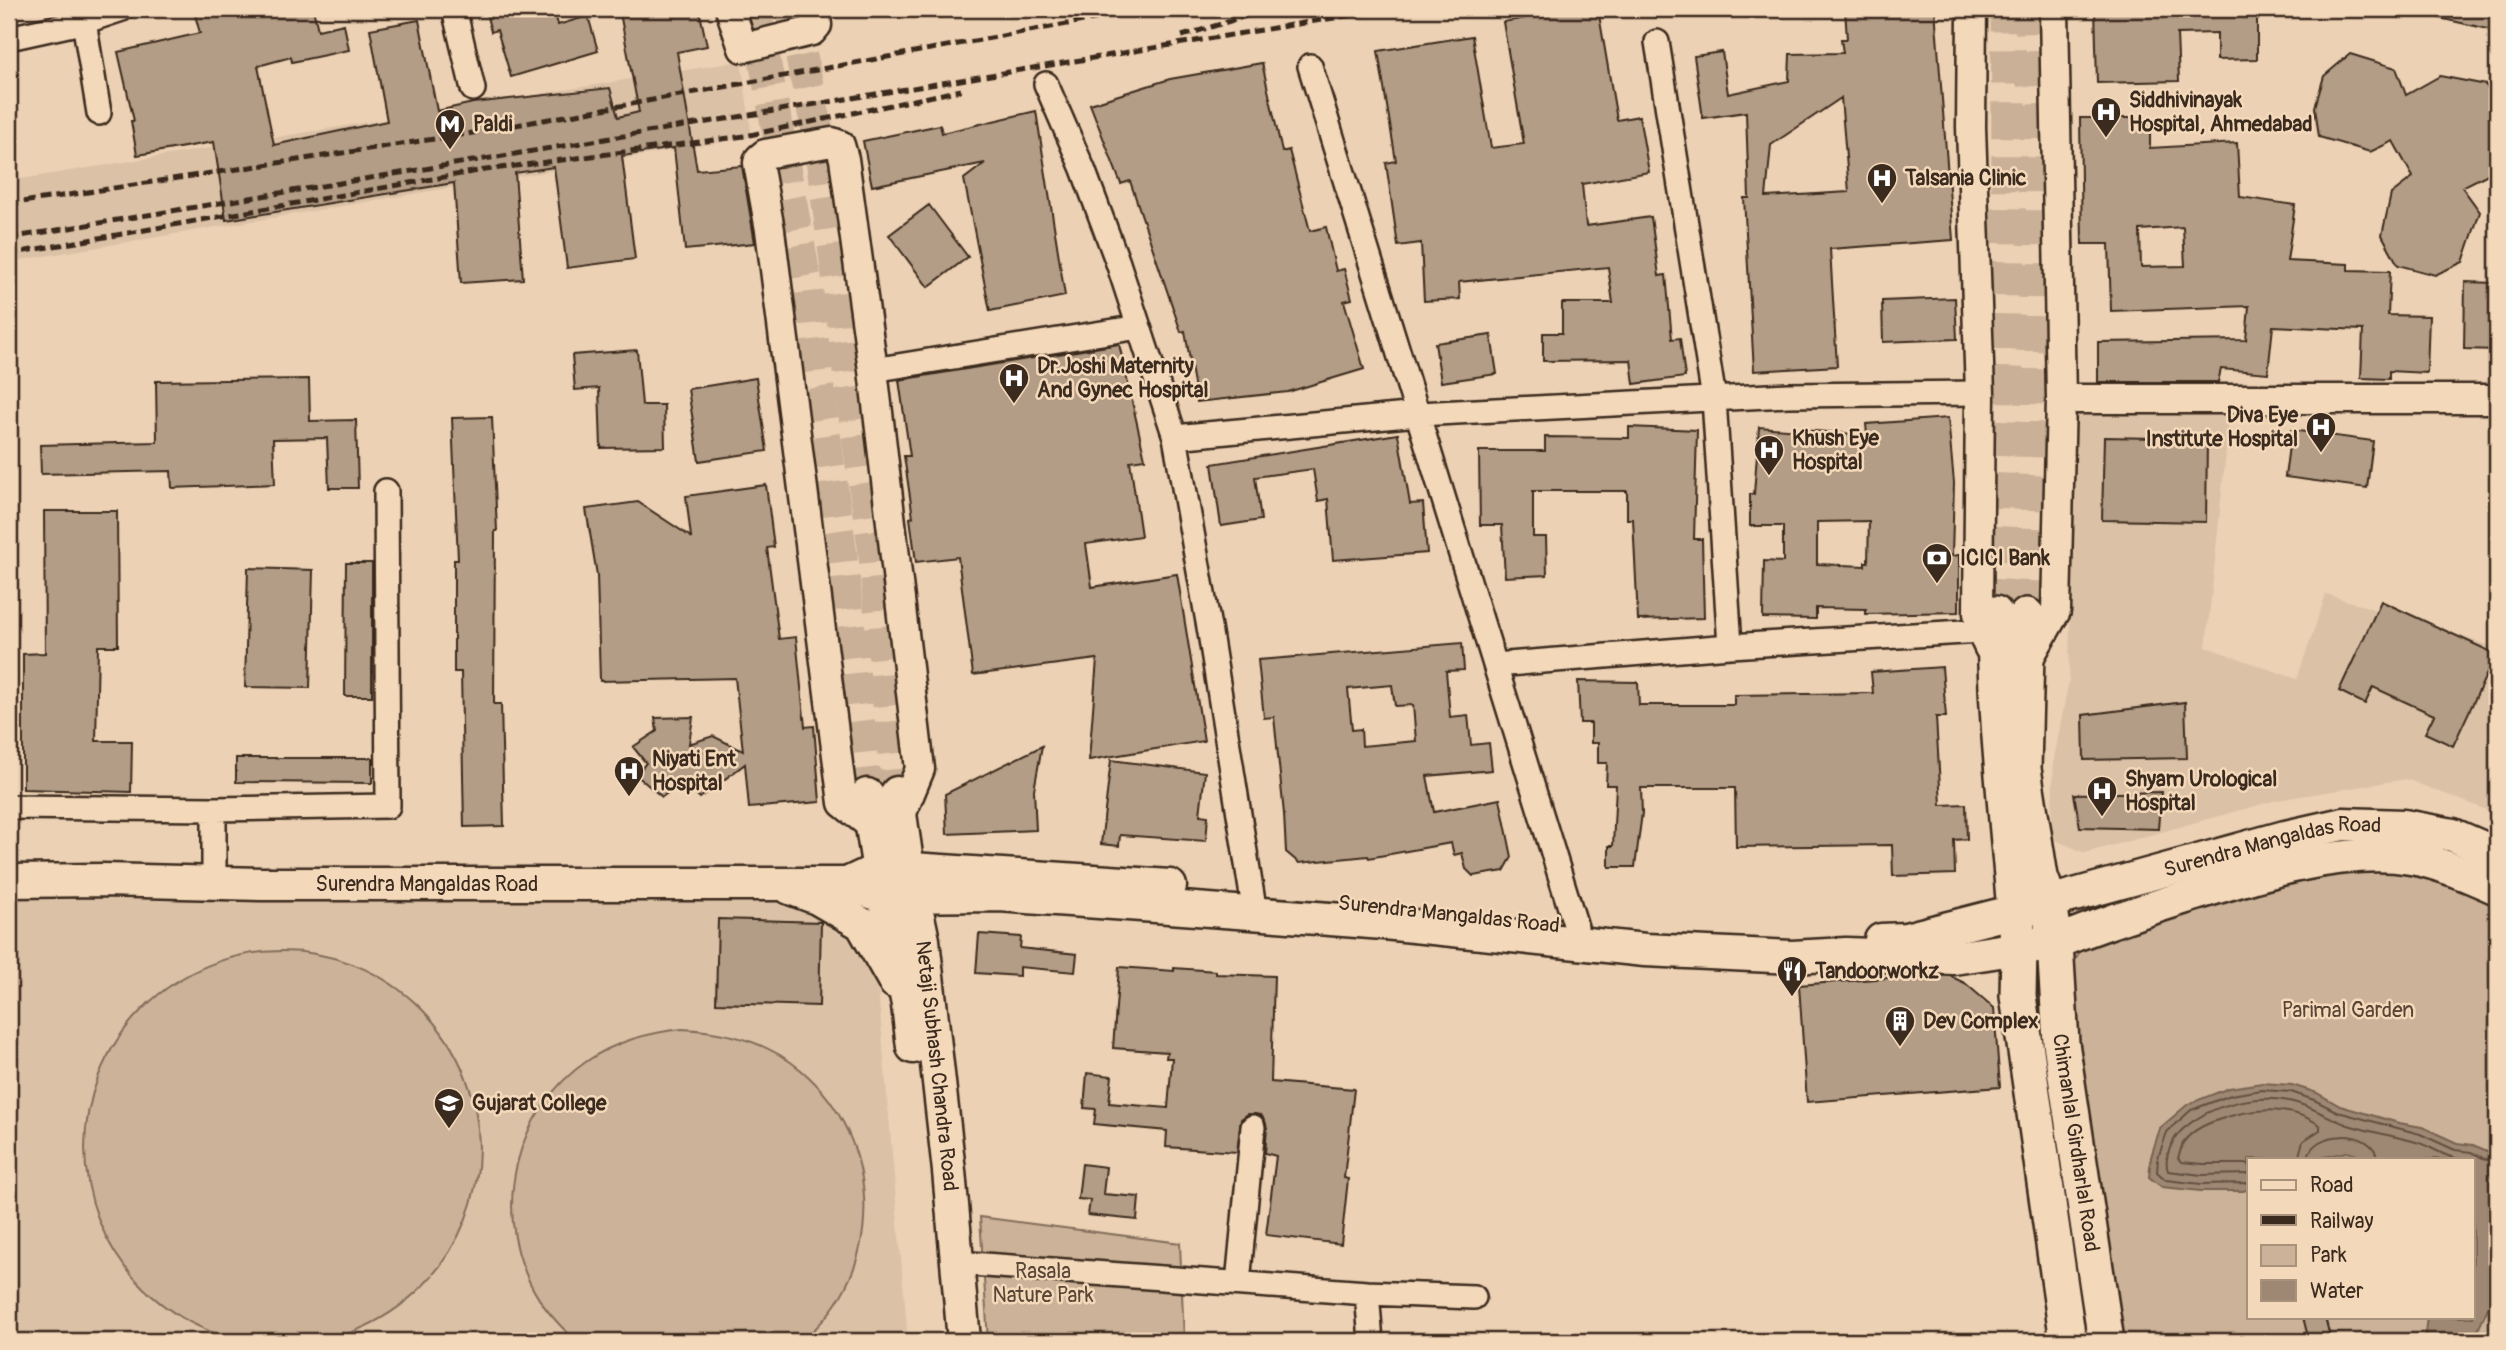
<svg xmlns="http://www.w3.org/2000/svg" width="2506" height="1350" font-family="Pangolin,sans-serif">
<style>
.built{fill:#dbc1a6}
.green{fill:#cbb298;stroke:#836e5b;stroke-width:2;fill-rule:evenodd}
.water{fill:#9f8873;stroke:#776251;stroke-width:2}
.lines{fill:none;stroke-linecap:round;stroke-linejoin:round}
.shore{stroke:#635040;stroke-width:2}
.building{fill:#b49d86;stroke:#3b2a1e;stroke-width:2;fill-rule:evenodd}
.secondary-tunnel{stroke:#c9b096;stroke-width:32;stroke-dasharray:32 16;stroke-linecap:butt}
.primary-tunnel{stroke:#c9b096;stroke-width:35;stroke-dasharray:35 18;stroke-linecap:butt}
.minor-casing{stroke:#3b2a1e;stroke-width:28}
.tertiary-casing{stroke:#3b2a1e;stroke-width:33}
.secondary-casing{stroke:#3b2a1e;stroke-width:37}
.primary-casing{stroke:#3b2a1e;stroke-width:40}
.minor{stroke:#f3d8ba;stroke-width:23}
.tertiary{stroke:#f3d8ba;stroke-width:28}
.secondary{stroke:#f3d8ba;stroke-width:32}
.primary{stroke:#f3d8ba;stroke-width:35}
.rail{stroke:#3b2a1e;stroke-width:5;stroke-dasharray:10 5;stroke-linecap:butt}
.labels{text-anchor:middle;stroke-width:5;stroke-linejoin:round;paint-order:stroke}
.poi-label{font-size:21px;font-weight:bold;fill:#3b2a1e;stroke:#f3d8ba;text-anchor:start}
.street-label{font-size:21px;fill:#3b2a1e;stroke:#f3d8ba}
.park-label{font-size:21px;fill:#584536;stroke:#f3d8ba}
</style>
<rect width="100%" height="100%" fill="#ecd1b4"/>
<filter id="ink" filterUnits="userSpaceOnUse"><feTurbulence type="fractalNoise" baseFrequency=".0143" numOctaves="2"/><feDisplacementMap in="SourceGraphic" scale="14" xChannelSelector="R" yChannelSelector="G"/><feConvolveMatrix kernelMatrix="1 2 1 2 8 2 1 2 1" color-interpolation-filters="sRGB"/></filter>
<g filter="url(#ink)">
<path class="built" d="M741,61L752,137L9,262V181Z
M2230,412L2206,647L2297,679L2326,594L2497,648V814L2406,779L2277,800L2085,853L2051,838L2054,759L2069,680L2074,413Z
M9,897L864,898L872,918L908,1341H9Z"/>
<path class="green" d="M2380,855L2497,900V1341H2120L2076,1071L2072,967L2081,949L2096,938ZM2249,1159H2473V1317H2249Z
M85 1148a197 197 0 1 1 394 0a197 197 0 1 1-394 0Z
M682,1029C725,1031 767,1041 801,1070C883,1139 888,1273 801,1341H576C558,1324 541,1306 530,1283C492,1206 516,1110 587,1061C616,1041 648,1033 682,1029Z
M980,1217L1180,1243L1184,1341H988Z"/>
<path class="water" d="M2262,1083L2292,1085L2317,1093L2340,1106L2399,1123L2422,1127L2457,1143L2473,1145L2497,1155V1304L2491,1301L2478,1330L2476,1341H2424L2427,1317H2473V1159H2371L2347,1152L2315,1159H2249V1189L2243,1191H2201L2162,1187L2149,1177L2151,1157L2160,1128L2188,1104L2229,1088Z"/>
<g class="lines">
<path class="shore" d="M2308,1159C2310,1129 2375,1128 2377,1159
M2249,1164H2203L2181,1162L2178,1158C2180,1154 2181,1147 2183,1143C2190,1132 2204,1125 2215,1121C2250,1108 2288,1104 2320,1125V1130L2303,1141L2298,1159
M2249,1174L2202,1175L2168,1171C2163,1157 2173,1138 2183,1129C2210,1105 2253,1094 2289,1101C2310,1105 2328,1118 2348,1125C2371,1132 2394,1136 2416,1142C2432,1146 2444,1158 2461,1159
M2249,1183L2201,1184L2166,1180L2157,1172L2158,1158L2167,1132L2191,1110L2231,1095L2262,1090L2291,1092L2314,1100L2338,1112L2420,1134L2455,1150L2471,1152L2483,1158L2497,1162"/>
</g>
<path class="building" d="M218,9H313L318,30L344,24L349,50L292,62L291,57L258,66L274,145L387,121L370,29L419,20L437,111L473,103L610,88L618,117L639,112L620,13L643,9H699L707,46L677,52L697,170L742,166L755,243L685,250L674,148L622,156L635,259L567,268L554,167L515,173L523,279L461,283L454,183L226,220L214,142L137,155L131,121H134L118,52L200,33L195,15Z
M485,9H554L558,25L588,16L598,51L511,77L497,30L491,32Z
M1581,9H1598L1617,120L1639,116L1649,172L1582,184L1586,226L1651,217L1659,276L1666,275L1672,339L1680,338L1685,377L1634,384L1631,360L1543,361V333H1562V303H1613L1608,267L1459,282L1460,299L1424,301L1421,243L1398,246L1386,163L1396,161L1378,51L1472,36L1491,148L1524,144L1503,22Z
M1845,9H1935L1953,240L1830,249L1837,366L1754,371L1744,198H1749L1746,112L1703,118L1694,56L1722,52L1728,94L1789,81L1790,54L1843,53L1841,39H1847ZM1841,98L1849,192L1766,197L1771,145Z
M2095,9H2257V59L2217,60V33L2177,34L2179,81L2097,83Z
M2431,9H2497V31L2430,16Z
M2350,54L2396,68L2406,95L2440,76L2486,85L2497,107V144L2490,173L2462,187L2480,212L2463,262L2435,275L2398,265L2382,235L2391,194L2413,177L2393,141L2370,152L2319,137L2315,107L2324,76Z
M1262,63L1282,152L1289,150L1310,231L1326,227L1336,271L1344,269L1352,299L1344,301L1364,369L1288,392L1197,402L1185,331L1181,332L1130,181L1121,184L1090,104L1170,79Z
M1036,111L1065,296L990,311L964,179L985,163L872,186L863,141L940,125L942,133Z
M2080,118H2150V148L2237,143L2240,197L2295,205L2287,261L2348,264V270L2390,271L2388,315L2429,316L2427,373L2389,371V379L2361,378L2363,330L2273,326L2268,373L2221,369L2218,382H2098V342L2246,340L2249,306L2111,311L2109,244H2082ZM2183,227L2185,266L2141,267L2140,230Z
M929,205L968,257L928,287L889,235Z
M2465,282L2497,283V350L2464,349Z
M1955,298L1957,339L1883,342L1882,301Z
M1491,335L1497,374L1441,382L1435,343Z
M1119,344L1145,459L1130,461L1141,536L1086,544L1092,587L1177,574L1204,741L1089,760L1097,659L973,675L958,557L916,562L910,518L913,517L904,456H910L899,380Z
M637,350L642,405H664L665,447L601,448L599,388L575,390L572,355Z
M756,378L767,451L699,461L688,389Z
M309,379L310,421L356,420L358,488H329L327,438L273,439L275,484L172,488L171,471L41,474L40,445L157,442L156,381Z
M492,417L497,531H495L494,704H501L504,826L464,827L461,672H454V560H458L452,418Z
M1948,418L1954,483L1952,556L1959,555V612L1866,614V609L1816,608V619L1763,618L1764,561L1783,562V526H1750V494H1754L1759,427L1867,435L1866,424ZM1869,521L1868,562H1865V566L1817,564V522Z
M1629,427L1697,430L1694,539H1702L1704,618L1638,620L1633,519H1627V491H1533V537H1546L1547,575L1505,577L1502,525H1480L1479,451H1545V437L1629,438Z
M2291,430L2373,441L2367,488L2285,477Z
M1398,434L1410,504L1423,503L1427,553L1333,560L1328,499L1318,501L1313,469L1255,477L1261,520L1221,526L1212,464Z
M2104,437L2207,439L2206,522L2102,520Z
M766,485L774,547L767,548L779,639L796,637L805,727L814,726L820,802L749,808L745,764L700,798L683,781L662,797L636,775L646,763L633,747L657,731L655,718L693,717L689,744L713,736L743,751L735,678L600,681L597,575L586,509L638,502L691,537L686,496Z
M44,511H117L118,646H98L96,741H132L131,792L23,789V654L45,653Z
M346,563H372V696H345Z
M248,568L313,570L310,688L245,687Z
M2381,601L2496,654L2453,746L2425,733L2434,715L2373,687L2365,704L2339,691Z
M1462,643L1464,670L1446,671L1450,717L1468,715L1471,745L1489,743L1492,770L1427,776L1434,812L1500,799L1512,857L1504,871L1473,876L1466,869L1462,853L1454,855L1451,843L1369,858L1368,856L1299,863L1286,852L1284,814L1274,717L1264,718L1258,660ZM1392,685L1395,706L1413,705L1416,741L1362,746L1361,729L1352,730L1348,689Z
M1942,667L1946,717H1936L1941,805L1966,804L1967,839L1954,840L1955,874L1893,876L1892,845L1736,847L1735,788H1641L1642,813L1635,867H1609V846H1613L1616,785H1606L1607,763H1598V743H1591V723H1580L1578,681L1638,682L1639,705H1734V695L1873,693L1871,672Z
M2185,702L2187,758L2084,760L2083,715Z
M1042,746L1034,790L1036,830L947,834L945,794Z
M236,758H372V783L236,782Z
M1111,760L1205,772L1200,815L1208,816L1206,841L1120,835L1119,846L1101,844Z
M2161,792L2158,829L2080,827L2074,794Z
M718,919L821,922L819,1006L716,1003Z
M979,934L1021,937L1020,948L1077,954L1075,972L1019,967V976L976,973Z
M1119,967L1174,971V968L1216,971V974L1274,976L1271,1082L1354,1089L1344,1178L1348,1179L1341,1244L1266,1235L1276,1156L1265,1153L1267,1128L1265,1121L1261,1115L1248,1114L1241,1119L1237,1152L1166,1147L1167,1131L1094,1124L1096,1109L1084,1108L1087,1073L1112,1076L1109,1103L1168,1108L1172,1058H1166L1167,1052L1113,1048Z
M1926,975L1950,976L1965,983L1994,1008L2000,1087L1807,1102L1799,985Z
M1082,1164L1106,1167L1103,1194L1139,1197L1137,1220L1088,1215L1090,1200L1078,1199Z
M2303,1317H2325L2331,1341H2309Z"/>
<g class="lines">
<path class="secondary-tunnel" d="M755,9L807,288L818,387L841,552L867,795
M791,9L818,133L839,286L850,385L874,550L897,793"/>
<path class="primary-tunnel" d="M1995,614C2006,412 2011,211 2008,9
M2027,616L2035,288L2036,138L2032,9"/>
<g class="minor-casing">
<path id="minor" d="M82,9L99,113
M454,9L473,89
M9,38L86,21L122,9
M1657,42L1714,399L1730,646L1981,631
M1310,66L1576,927
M1046,84L1083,169L1118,263L1175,437L1210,633L1255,914
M873,370L1139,327
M1175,437L1418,414L1788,395L1980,393
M1495,665L1730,646
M9,807L214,809
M214,883V809L388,806L386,491
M957,1263L1367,1293L1371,1341
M1238,1283L1253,1127
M1367,1293L1474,1297"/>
</g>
<g class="tertiary-casing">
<path id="tertiary" d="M730,9L743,48L812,31L817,25L815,9
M1972,9L1971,127L1980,393L1978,613L1981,631L1989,648
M2061,399H2497
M2026,663L2056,611L2061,399L2054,9
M872,826L843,803L770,230L758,163L759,159L765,154L832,142L840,145L844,159L873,370L920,769L901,815"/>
</g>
<g class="secondary-casing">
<g id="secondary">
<path id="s1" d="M897,793L908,869L923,940L949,1171L964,1341"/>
<path d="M867,795L883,896L895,939L908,1005L913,1047"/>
<path id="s2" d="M9,881L103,880L261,884H847L883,896L999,895L1142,905L1384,923L1645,950L1792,957L1846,954L1954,958L2019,948"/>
<path d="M847,884L881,868H897L1170,886"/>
<path d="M790,888L817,898L862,924L895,982"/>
<path id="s3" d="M2049,902L2285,837L2343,824L2404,826L2453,835L2497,854"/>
<path d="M1881,940L1906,939L2015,911"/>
<path d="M2055,943C2097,925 2142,911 2186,897C2253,876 2341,846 2411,858C2441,863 2470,876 2497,888"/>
</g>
</g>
<g class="primary-casing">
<g id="primary">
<path d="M1995,614C1995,714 2007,812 2015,911"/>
<path d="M2027,616L2023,769L2040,877L2049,902L2055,943L2019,948L2015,911L2049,902"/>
<path id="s4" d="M2055,943L2061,1043L2106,1341"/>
<path d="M2019,948L2018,996L2068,1341"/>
</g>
</g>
<use href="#minor" class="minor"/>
<use href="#tertiary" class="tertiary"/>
<use href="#secondary" class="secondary"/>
<use href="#primary" class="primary"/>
<path class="rail" d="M1182,36L1269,9
M9,204L467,134L1149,9
M9,238L1388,9
M9,254L478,171L745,136L961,90"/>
</g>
</g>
<defs>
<g id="hospital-pin" transform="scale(1.575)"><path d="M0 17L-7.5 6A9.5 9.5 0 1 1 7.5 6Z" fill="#3b2a1e" stroke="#f3d8ba"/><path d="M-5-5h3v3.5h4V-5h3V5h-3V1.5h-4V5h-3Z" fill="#fff"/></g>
<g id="metro-pin" transform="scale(1.575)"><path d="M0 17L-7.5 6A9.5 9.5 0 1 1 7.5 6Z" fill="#3b2a1e" stroke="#f3d8ba"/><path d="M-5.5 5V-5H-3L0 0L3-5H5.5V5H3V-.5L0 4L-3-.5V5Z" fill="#fff"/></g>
<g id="bank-pin" transform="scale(1.575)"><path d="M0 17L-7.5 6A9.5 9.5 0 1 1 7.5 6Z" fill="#3b2a1e" stroke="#f3d8ba"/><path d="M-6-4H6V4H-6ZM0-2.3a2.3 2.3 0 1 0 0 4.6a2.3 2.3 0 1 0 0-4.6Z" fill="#fff"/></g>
<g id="restaurant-pin" transform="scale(1.575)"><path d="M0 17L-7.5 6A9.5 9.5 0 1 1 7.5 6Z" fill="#3b2a1e" stroke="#f3d8ba"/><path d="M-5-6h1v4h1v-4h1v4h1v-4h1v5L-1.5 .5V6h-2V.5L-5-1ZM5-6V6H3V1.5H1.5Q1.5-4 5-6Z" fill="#fff"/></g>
<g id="building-pin" transform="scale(1.575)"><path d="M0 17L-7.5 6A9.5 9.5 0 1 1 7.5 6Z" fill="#3b2a1e" stroke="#f3d8ba"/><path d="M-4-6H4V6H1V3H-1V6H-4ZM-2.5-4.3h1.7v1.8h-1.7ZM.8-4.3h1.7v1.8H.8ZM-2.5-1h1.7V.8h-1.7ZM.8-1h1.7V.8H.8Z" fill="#fff"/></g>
<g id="university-pin" transform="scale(1.575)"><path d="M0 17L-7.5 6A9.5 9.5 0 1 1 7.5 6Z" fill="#3b2a1e" stroke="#f3d8ba"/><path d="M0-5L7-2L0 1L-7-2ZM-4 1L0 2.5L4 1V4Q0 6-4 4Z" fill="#fff"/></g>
</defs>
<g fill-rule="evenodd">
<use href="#hospital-pin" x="2106" y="112"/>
<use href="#metro-pin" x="450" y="124"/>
<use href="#hospital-pin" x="1882" y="178"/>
<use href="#hospital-pin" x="1014" y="378"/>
<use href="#hospital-pin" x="2321" y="427"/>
<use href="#hospital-pin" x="1769" y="450"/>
<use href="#bank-pin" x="1937" y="558"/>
<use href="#hospital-pin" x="629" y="771"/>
<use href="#hospital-pin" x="2102" y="791"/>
<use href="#restaurant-pin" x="1792" y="971"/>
<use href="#building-pin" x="1900" y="1021"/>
<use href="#university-pin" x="449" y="1103"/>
</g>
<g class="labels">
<g class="poi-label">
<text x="2129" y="107">Siddhivinayak<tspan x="2129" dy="24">Hospital, Ahmedabad</tspan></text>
<text x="473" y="131">Paldi</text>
<text x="1905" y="185">Talsania Clinic</text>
<text x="1037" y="373">Dr.Joshi Maternity<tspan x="1037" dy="24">And Gynec Hospital</tspan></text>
<text x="2298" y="422" text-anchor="end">Diva Eye<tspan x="2298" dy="24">Institute Hospital</tspan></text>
<text x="1792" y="445">Khush Eye<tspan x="1792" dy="24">Hospital</tspan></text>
<text x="1960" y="565">ICICI Bank</text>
<text x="652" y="766">Niyati Ent<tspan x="652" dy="24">Hospital</tspan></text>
<text x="2125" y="786">Shyam Urological<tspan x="2125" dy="24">Hospital</tspan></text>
<text x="1815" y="978">Tandoorworkz</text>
<text x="1923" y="1028">Dev Complex</text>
<text x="472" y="1110">Gujarat College</text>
</g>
<g class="street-label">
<text dy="7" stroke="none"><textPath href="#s3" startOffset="231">Surendra Mangaldas Road</textPath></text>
<text dy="7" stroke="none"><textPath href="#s2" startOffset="418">Surendra Mangaldas Road</textPath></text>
<text transform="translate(1449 914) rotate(6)" y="7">Surendra Mangaldas Road</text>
<text dy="7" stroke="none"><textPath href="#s1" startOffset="276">Netaji Subhash Chandra Road</textPath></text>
<text dy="7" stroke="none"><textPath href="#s4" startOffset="201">Chimanlal Girdharlal Road</textPath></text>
</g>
<g class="park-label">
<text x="2348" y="1017">Parimal Garden</text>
<text x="1043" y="1278">Rasala<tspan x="1043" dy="24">Nature Park</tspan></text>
</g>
</g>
<rect width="2506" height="1350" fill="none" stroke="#f3d8ba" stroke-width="35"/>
<rect x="18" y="18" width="2471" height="1315" fill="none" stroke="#3b2a1e" stroke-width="2.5" filter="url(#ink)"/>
<rect x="2247" y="1158" width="228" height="161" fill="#f3d8ba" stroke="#a9927c" stroke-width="2"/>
<rect x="2261" y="1180" width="35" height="10" fill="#f3d8ba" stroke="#a9927c" stroke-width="2"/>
<text x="2310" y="1192" font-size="21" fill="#3b2a1e">Road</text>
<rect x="2261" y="1215" width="35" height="10" fill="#3b2a1e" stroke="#a9927c" stroke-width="2"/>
<text x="2310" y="1228" font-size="21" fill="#3b2a1e">Railway</text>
<rect x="2261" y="1245" width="35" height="21" fill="#cbb298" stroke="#a9927c" stroke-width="2"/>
<text x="2310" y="1262" font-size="21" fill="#3b2a1e">Park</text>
<rect x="2261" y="1280" width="35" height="21" fill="#9f8873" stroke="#a9927c" stroke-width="2"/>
<text x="2310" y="1298" font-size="21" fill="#3b2a1e">Water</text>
</svg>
